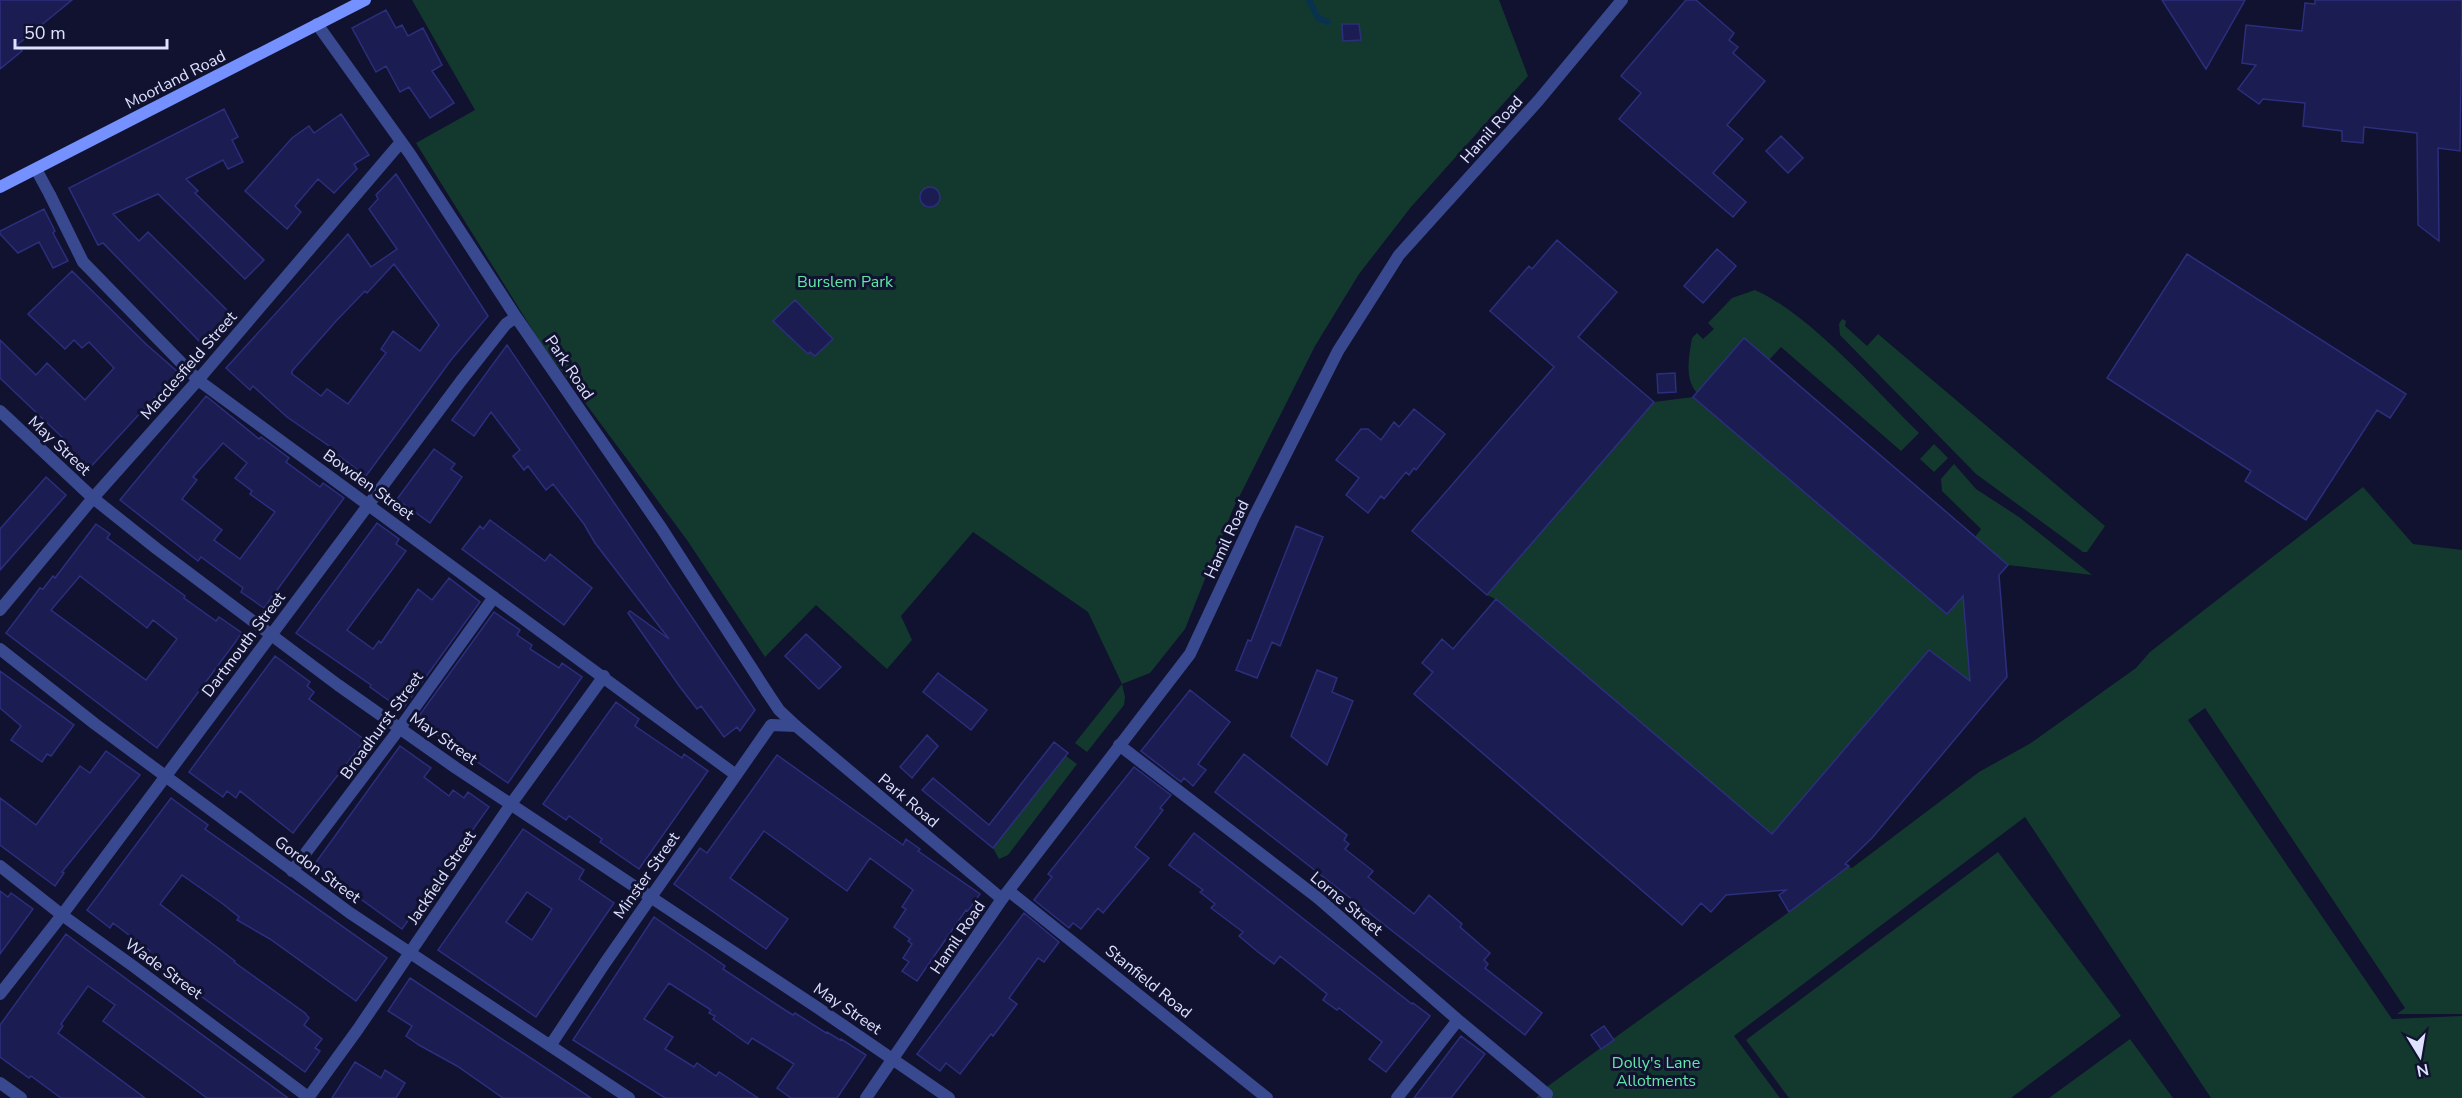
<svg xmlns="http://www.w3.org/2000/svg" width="2462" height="1098" font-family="'Nunito Sans',sans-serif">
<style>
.green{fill:#13392f}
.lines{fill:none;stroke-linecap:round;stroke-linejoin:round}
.stream{stroke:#083250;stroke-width:6}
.building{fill:#1b1c51;stroke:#2c2e7e;stroke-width:1.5;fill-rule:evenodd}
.pedestrian{stroke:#394990;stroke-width:12}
.minor{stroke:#394990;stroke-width:12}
.tertiary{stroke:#394990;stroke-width:12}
.secondary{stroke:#7590ff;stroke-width:12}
.labels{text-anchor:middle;stroke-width:6;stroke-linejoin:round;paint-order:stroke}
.street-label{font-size:16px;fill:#dee1ff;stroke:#10122f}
.park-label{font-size:16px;fill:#61e8a8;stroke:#10122f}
</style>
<rect width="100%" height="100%" fill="#10122f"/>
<path class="green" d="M412,0H1499L1528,76L1411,207L1359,274L1315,346L1233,509L1185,629L1150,673L1122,684L1125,697L1124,705L1087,752L1075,743L1122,684L1088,612L973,532L901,616L912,640L887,669L816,605L765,657L687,540L540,342L416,143L475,110Z
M1529,266L1593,321L1579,337L1654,402L1693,397L1697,393C1684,378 1689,356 1692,338L1697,333L1703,339L1714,329L1708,323L1732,298L1755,290C1811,315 1874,389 1919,433L1901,451L1781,347L1769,360L1975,537L1981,529L1942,491L1941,479L1954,464L1976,489L2019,517L2092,575L2008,565L1999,575L2007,677L1872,838L1844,865L1852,868L1979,772L2031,743L2136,668L2150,652L2363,487L2413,544L2462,550V1014H2397L2405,1008L2205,708L2188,720L2392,1019L2462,1016V1098H2211L2025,817L1734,1036L1780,1098H1536L1548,1086L1789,912L1787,895L1782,890L1735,894L1730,890L1711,912L1701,903L1682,925L1414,694L1432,673L1422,663L1442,639L1453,648L1495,599L1487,595L1412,531L1554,367L1490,311Z
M1842,319L1846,321L1845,326L1867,346L1878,334L2105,526L2087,552H2083L1976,474L1840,335L1839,324Z
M1934,444L1948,458L1934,472L1920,459Z
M1066,756L1077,764L1008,855L999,859L993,848Z
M1998,852L2121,1016L2011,1098H1789L1746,1040Z
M2130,1039L2173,1098H2049Z"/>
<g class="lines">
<path class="stream" d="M1309,0L1318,18L1328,22"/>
</g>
<path class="building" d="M0,0H72L17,45L22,51L0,69Z
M1686,0H1696L1734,33L1729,40L1738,47L1733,53L1765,81L1727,125L1743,139L1713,173L1746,202L1733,217L1619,119L1641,93L1621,76Z
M2162,0H2245L2206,69Z
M2315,0H2462L2460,151L2438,148L2439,241L2418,225L2417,133L2364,127L2363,143L2342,141V131L2303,126L2305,103L2263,99L2259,104L2238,89L2256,65L2242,63L2246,25L2302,31L2305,3L2315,4Z
M386,10L396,28L402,25L408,36L423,28L442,65L432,71L454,103L430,118L409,87L400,92L386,66L376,72L352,28Z
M1342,24H1359L1361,40L1343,41Z
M224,109L238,137L232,140L243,162L228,169L223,160L186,179L198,191L195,193L264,260L245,279L158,194L113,214L139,241L148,232L231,314L203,345L103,243L98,245L69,188Z
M341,114L369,155L354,164L357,169L334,193L318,179L295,206L301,212L287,229L245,191L292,138L309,126L314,133Z
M1781,136L1803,158L1788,173L1766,151Z
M396,174L488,316L451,360L366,476L331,450L332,448L287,417L253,386L250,390L226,368L348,234L371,267L397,249L369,209L378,199L376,195ZM394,264L439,325L420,351L393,331L381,349L386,353L348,404L327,389L321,396L292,374V371L337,320L365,291L367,293Z
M920 197a10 10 0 1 1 20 0a10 10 0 1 1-20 0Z
M44,209L55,231L53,233L68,261L53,268L39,242L18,253L0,234V231Z
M1557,240L1617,292L1578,337L1654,402L1487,595L1412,531L1554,367L1490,311L1529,266L1532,269Z
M1717,249L1736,266L1703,303L1684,286Z
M2187,254L2406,394L2390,418L2377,410L2306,520L2245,481L2251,471L2107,378Z
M72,271L147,345L178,372L86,472L57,446L64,439L0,378V340L36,375L47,363L85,400L114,368L89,342L82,348L74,340L65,349L28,314Z
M795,300L833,339L815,356L810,352L808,354L773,321Z
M1744,338L2008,565L1999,575L2007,677L1872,838L1845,864L1849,866L1789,912L1779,895L1786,890L1726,895L1711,912L1701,903L1682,925L1414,694L1433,672L1422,663L1442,639L1453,649L1496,599L1772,834L1929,650L1970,681L1963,596L1947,614L1693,397Z
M507,345L755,710L740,731L737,727L724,737L701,706L697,709L680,687L628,613L630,611L669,639L595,543L584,524L553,484L546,490L528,466L524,470L513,456L520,450L491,412L474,436L452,420Z
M1675,373L1676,392L1658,393L1657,374Z
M206,396L259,439L261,437L289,458L286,462L320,487L323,483L344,498L264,608L241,592L243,588L201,557L198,561L120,500ZM223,443L247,463L235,478L252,491L250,494L275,512L240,559L214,540L222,530L182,499L197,480L193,477Z
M1414,409L1445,434L1416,470L1414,468L1409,475L1406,472L1384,499L1381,496L1368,513L1346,495L1359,478L1336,460L1361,429H1368L1381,440L1394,422L1399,427Z
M434,449L455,464L451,469L462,477L430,523L397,499Z
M46,477L66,495L0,570V529Z
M490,520L545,561L550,554L592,588L564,625L462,549L480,526L483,529Z
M377,523L399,539L396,544L406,551L347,630L373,649L379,641L381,643L418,589L432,600L449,578L480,602L402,710L370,687L371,685L296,633Z
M96,524L110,534L107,538L185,596L184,598L216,621L219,617L242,633L157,748L6,633L40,588L43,589L53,576L55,578ZM80,576L147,628L153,620L177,639L146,680L51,610Z
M1296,526L1323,537L1280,646L1272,642L1257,678L1236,670L1248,640L1251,641Z
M494,612L520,630L517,635L532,645L530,649L559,668L562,663L582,677L508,783L416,720Z
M806,634L841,667L819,689L785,656Z
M275,656L310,682L307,686L314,692L309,699L365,740L293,833L240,791L236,798L227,791L223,797L189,772Z
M1317,670L1337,678L1332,692L1353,701L1327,765L1291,736Z
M0,671L74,725L51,756L47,754L42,762L11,740L21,726L0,708Z
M938,673L987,710L971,730L923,692Z
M1190,690L1230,722L1198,764L1206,770L1193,786L1184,778L1181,782L1141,751Z
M616,702L639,719L635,726L682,758L684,754L708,771L639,869L600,842L602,839L569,816L566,820L543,804Z
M927,735L938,746L912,778L900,767Z
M1054,742L1068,753L993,848L922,790L933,778L989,825Z
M400,746L431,768L424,777L449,796L453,790L464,798L468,792L489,807L402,929L314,865Z
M106,751L140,775L62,872L64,873L55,886L0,845V798L36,825L80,766L90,773Z
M1244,754L1347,835L1344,840L1349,844L1345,849L1373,871L1368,877L1414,914L1429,895L1462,924L1460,927L1490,953L1484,960L1488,964L1485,968L1542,1013L1525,1035L1215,792Z
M777,755L903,845L906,839L920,849L918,851L980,894L968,911L966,910L917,981L902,971L909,962L903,958L912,944L908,941L910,939L894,927L906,909L902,907L913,890L870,858L847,891L764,831L730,878L788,919L766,949L674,884L700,848L707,853Z
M1134,767L1171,795L1160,808L1163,810L1135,847L1149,858L1103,913L1098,908L1081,929L1073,923L1069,928L1034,900L1052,877L1048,874Z
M171,798L208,825L205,829L387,958L356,1001L270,939L237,920L239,917L223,904L182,875L160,904L235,961L234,962L305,1013L309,1018L304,1025L322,1039L315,1048L320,1051L305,1072L146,956L150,951L113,923L110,928L87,910Z
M523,829L584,870L579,879L614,903L536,1017L438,950ZM527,892L552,909L532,940L506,922Z
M1194,833L1412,1004L1413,1003L1430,1016L1386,1072L1369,1059L1382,1042L1339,1008L1337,1010L1323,1000L1327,994L1280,956L1274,964L1258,952L1239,936L1243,932L1211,908L1215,904L1200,892L1203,890L1169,865Z
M0,891L8,897L11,893L33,909L0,954Z
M1024,913L1059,942L1044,962L1038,958L1009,998L1017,1004L993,1036L991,1034L960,1074L946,1063L940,1071L917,1054Z
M654,917L725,966L723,969L785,1010L793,1015L795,1013L826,1033L827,1032L840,1040L841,1039L866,1055L837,1098H791L777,1088L794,1064L752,1038L748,1044L713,1019L715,1016L709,1013L711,1010L669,983L644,1019L673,1037L665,1049L694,1067L697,1063L716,1076L719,1072L758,1098H665L573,1040Z
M66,934L79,944L288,1098H207L103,1021L115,1005L88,986L61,1024L63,1026L58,1033L145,1098H61L31,1076L29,1078L0,1057V1025Z
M410,978L591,1098H503L457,1066L419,1045L406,1036L412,1026L388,1011Z
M1604,1026L1614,1040L1601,1049L1591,1035Z
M1461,1036L1485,1054L1451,1098H1414Z
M355,1062L381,1078L385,1070L405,1083L396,1098H332Z"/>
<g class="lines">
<path class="pedestrian" d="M36,169L50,195
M767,692L779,710L796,726"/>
<path class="minor" d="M317,24L410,154L516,317L662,529L767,692
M50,195L83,262L198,380L736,775
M0,411L93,498L157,549L338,685L456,768L818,1008L949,1098
M0,610L93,498L198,380L401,142
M0,649L95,724L350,913L629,1098
M1119,745L1318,898L1458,1020L1547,1094
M0,866L62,915L133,966L308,1097
M292,871L400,728L494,597
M1009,891L1267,1098
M0,994L62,915L461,381L506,324L516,317
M550,1046L605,963L771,725L796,726L1002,899
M0,1083L21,1098
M308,1098L358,1029L511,804L604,676
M1397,1098L1458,1020"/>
<path class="tertiary" d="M866,1098L1002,899L1190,654L1254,517L1338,351L1399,255L1538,101L1622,0"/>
<path class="secondary" d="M0,187L365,0"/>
</g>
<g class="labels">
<g class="street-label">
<text transform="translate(175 79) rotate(-27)" y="6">Moorland Road</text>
<text transform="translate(1491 129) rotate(-48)" y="6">Hamil Road</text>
<text transform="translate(188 365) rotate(-49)" y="6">Macclesfield Street</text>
<text transform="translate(570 367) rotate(56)" y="6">Park Road</text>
<text transform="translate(60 445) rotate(43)" y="6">May Street</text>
<text transform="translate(369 484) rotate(36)" y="6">Bowden Street</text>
<text transform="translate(1226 539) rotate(-65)" y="6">Hamil Road</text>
<text transform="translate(243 644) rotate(-53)" y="6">Dartmouth Street</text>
<text transform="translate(381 725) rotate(-54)" y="6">Broadhurst Street</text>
<text transform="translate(444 738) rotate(35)" y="6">May Street</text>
<text transform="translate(909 800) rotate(40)" y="6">Park Road</text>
<text transform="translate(318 869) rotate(36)" y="6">Gordon Street</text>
<text transform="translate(646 875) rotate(-55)" y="6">Minster Street</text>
<text transform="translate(441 877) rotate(-56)" y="6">Jackfield Street</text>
<text transform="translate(1347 903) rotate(40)" y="6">Lorne Street</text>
<text transform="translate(957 937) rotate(-56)" y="6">Hamil Road</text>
<text transform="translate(164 968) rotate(36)" y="6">Wade Street</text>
<text transform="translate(1149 981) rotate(39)" y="6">Stanfield Road</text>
<text transform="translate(848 1008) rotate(34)" y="6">May Street</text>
</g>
<g class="park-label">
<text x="845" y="287">Burslem Park</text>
<text x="1656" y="1068">Dolly's Lane<tspan x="1656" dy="18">Allotments</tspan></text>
</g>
</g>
<g transform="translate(2420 1056) rotate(169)" stroke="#10122f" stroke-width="4.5" paint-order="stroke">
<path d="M0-4.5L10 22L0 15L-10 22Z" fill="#dee1ff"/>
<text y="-9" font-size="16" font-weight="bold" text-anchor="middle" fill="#dee1ff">N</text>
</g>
<path d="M15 39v9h152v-9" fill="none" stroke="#dee1ff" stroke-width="3"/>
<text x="24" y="39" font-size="18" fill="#dee1ff" stroke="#10122f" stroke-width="4.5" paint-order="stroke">50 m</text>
</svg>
